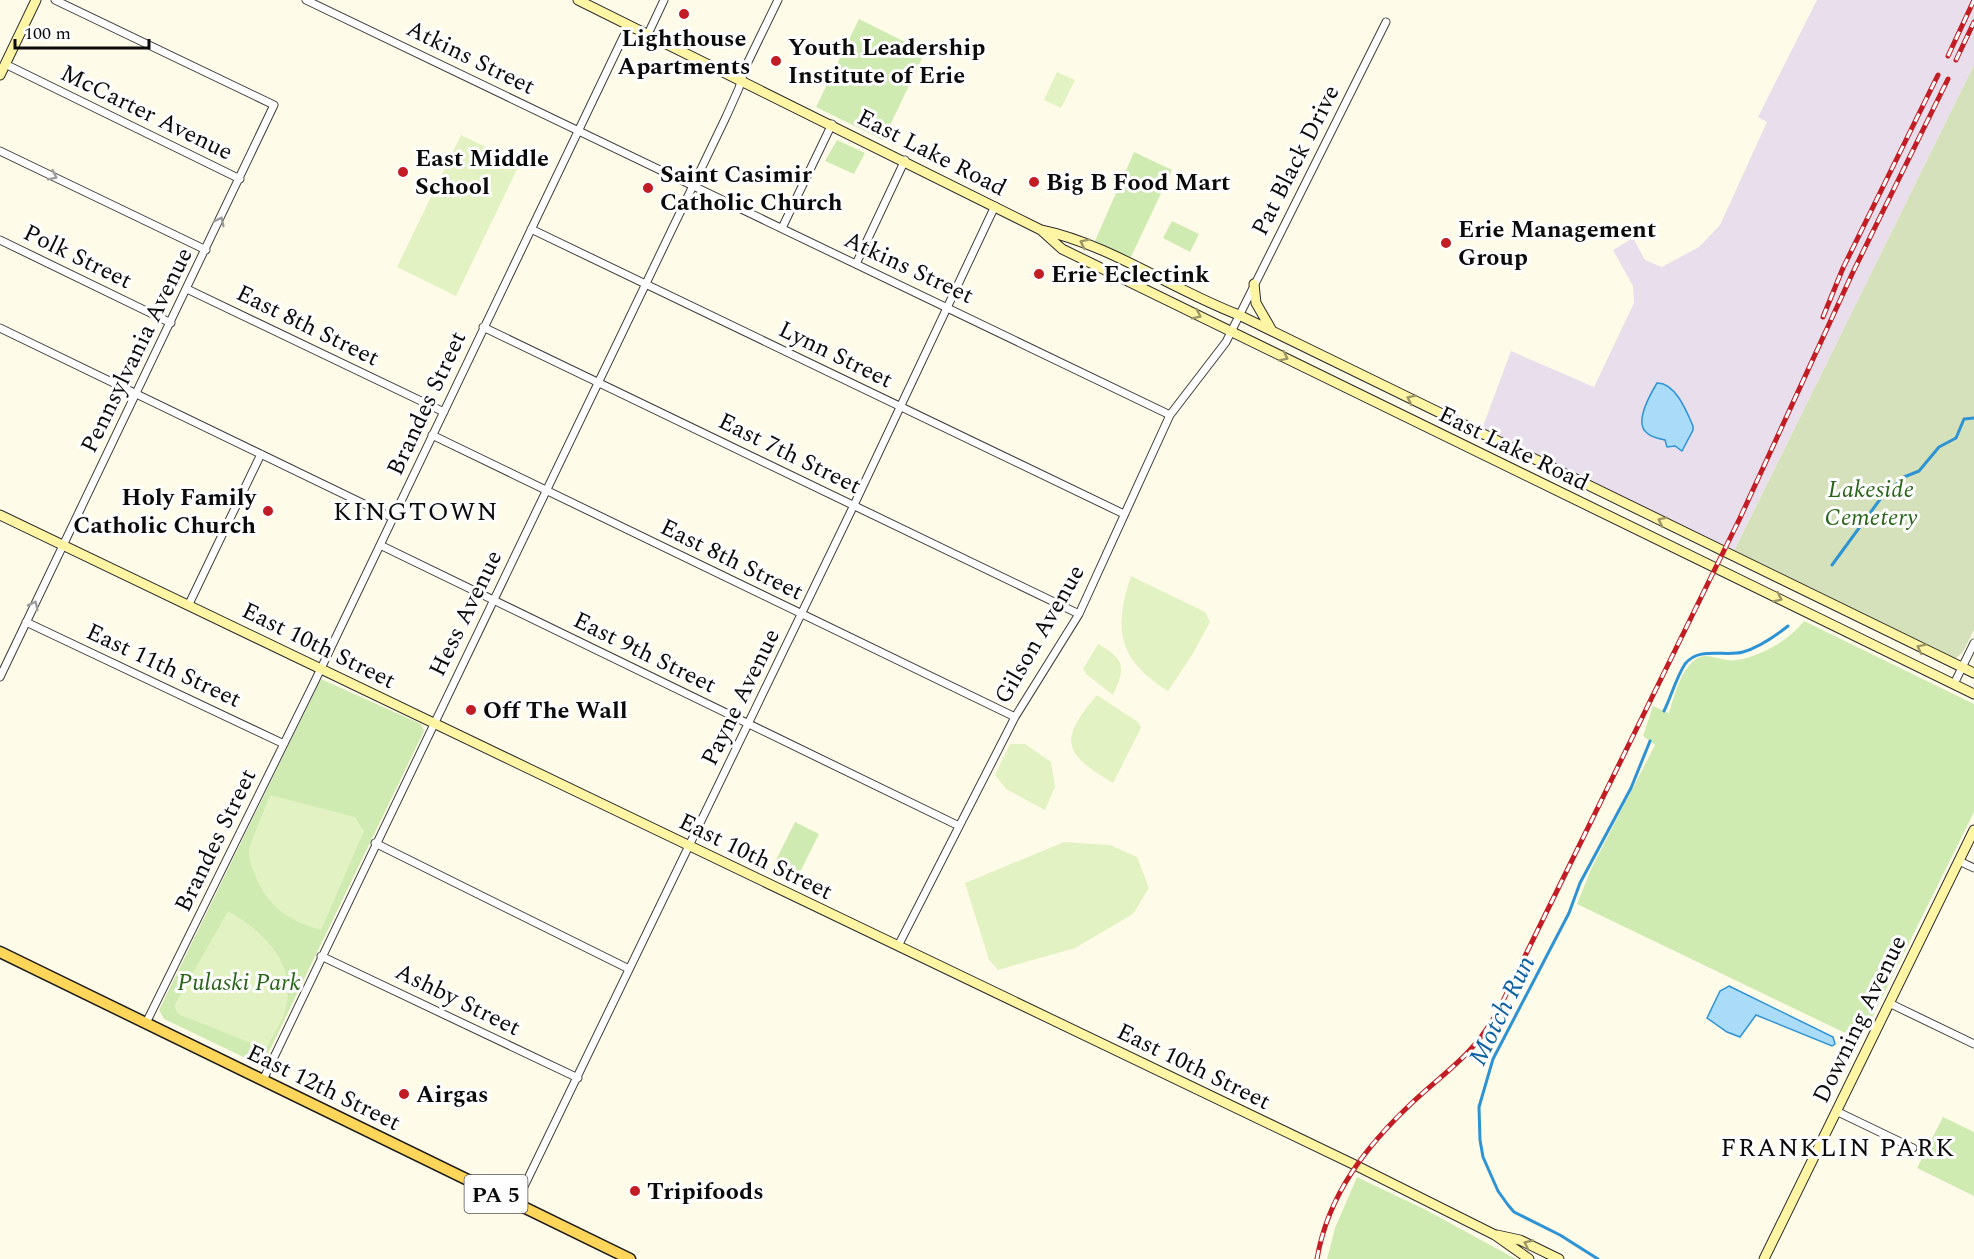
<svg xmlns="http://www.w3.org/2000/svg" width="1974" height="1259" font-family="Spectral,serif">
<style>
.industrial{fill:#e9deeb}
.green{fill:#cfebb1}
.cemetery{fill:#d4e1ba}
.pitch{fill:#e2f2c3}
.water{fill:#aadcfa;stroke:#2d93d5;stroke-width:1.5}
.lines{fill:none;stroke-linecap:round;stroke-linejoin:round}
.stream{stroke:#2d93d5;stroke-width:3}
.street-casing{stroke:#3e3e3e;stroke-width:9}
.secondary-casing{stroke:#2d2d2d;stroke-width:11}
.primary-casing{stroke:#1c1c1c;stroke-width:13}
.street{stroke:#fff;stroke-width:7}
.secondary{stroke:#fff5a4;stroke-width:9}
.primary{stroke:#ffd659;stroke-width:10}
.rail-casing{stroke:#c21c24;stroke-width:5}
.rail{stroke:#fff;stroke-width:3;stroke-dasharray:9;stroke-linecap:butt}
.oneway{stroke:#9d9d9d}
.oneway2{stroke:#9d9767}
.poi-dot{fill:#c21c24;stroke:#fff;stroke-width:2}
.labels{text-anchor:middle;stroke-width:6;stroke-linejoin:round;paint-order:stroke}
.shield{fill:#fff;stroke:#545454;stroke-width:1.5}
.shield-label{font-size:22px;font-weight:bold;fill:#0b0b0b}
.poi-label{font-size:24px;font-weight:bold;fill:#0b0b0b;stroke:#fff;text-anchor:start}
.street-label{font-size:24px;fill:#0b0b0b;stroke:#fff}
.park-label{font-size:24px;font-style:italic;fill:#296518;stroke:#fff}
.neighbourhood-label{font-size:26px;letter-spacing:1.5px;fill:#0b0b0b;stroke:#fff}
.water-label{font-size:26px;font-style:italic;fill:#0e62a3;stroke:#fff}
</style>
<rect width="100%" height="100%" fill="#fffbe9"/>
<path class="industrial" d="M1817,0H1974V65L1734,551L1482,429L1511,351L1594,387L1634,303L1633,286L1613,250L1633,238L1645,260L1662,267L1699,247L1720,225L1767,122L1758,117Z"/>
<path class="green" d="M859,19L925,52L883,140L816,107Z
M837,140L865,153L854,174L825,161Z
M1134,152L1172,170L1130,259L1095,241Z
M1172,221L1199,234L1190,252L1163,238Z
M1804,621L1974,704V812L1863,1036L1843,1032L1577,904L1592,867L1655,745L1643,736L1653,706L1669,713C1674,696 1684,657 1705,656C1715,656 1727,662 1737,660C1762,656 1789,640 1804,621Z
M321,679L421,724L424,731L265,1060L258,1064L164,1019L159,1010Z
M795,822L819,834L798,876L774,864Z
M1943,1117L1974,1132V1196L1917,1168Z
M1357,1177L1426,1210L1516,1259H1327L1335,1228Z"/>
<path class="cemetery" d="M1974,65V630L1963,652L1955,659L1734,551Z"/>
<path class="pitch" d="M1057,72L1075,80L1061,108L1044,100Z
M461,135L520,163L456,296L397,267Z
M1131,576L1205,612L1210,622L1192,655L1168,691C1118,660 1113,630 1131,576Z
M1098,644C1125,659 1126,667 1113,695L1086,674L1083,669Z
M1097,695L1138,722L1141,728L1113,783C1063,753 1058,741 1097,695Z
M1010,744H1025L1051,762L1055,787L1045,810L1006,789L995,775Z
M270,795L355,817L364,831L321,930C290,922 267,906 255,875C252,866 248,858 249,848Z
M1064,842L1110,845L1137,857L1149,888L1133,914L1075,948L998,970L989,960L965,883Z
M228,911C260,929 295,961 287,1002C285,1018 273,1035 266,1049L178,1014L174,1006Z"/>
<path class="water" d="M1657,383C1675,382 1687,412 1693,426V430L1682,451L1675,446L1667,447L1665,440C1660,439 1650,436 1647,433C1633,423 1651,393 1657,383Z
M1729,986L1833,1037L1835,1044L1832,1046L1756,1015L1740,1037L1727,1032L1707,1018L1720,991Z"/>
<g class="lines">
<path class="stream" d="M1832,565L1881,498L1904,477L1919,471L1939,447L1956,438L1964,419L1974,418
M1664,711C1671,697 1676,678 1685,664C1699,646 1725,657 1743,652C1760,647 1774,637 1788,626
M1598,1259L1560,1235L1514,1212L1508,1205L1498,1191L1483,1157L1480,1140L1479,1107L1493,1059L1569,913L1580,883L1631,788L1650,741"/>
<g class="street-casing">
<path id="street" d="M306,0L1170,415
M648,34L664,0
M5,64L240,179
M0,151L206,250
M782,228L832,124
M531,229L1124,514
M0,240L171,323
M856,264L905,160
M187,289L444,412
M483,327L1079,614
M0,328L393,518
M432,435L1015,717
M380,545L957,825
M189,604L261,454
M26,622L284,744
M0,677L274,105L55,0
M1954,684L1974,643
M375,843L629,969
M1959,861L1974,868
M898,946L1015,717L1079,614L1170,415L1226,342L1386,22
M321,956L578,1078
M1889,1003L1974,1044
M146,1023L314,683L629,25
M263,1080L726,117L739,88L745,68L778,0
M1836,1111L1913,1148
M516,1203L854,505L995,206"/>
</g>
<g class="secondary-casing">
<path id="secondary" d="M578,0L1041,230C1109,244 1173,290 1239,315L1974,673
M0,75L36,0
M1042,231L1062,249L1974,694
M1254,284L1256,303L1271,329
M0,515L1355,1165L1495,1235L1529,1259
M1497,1235L1520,1240L1559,1259
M1764,1259L1974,830"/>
</g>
<g class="primary-casing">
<path id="primary" d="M0,952L630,1259"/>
</g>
<use href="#street" class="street"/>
<use href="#secondary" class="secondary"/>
<use href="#primary" class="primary"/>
<g class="rail-casing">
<path id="rail" d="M1948,56L1974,0
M1956,60L1974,22
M1823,317L1843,268L1938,75
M1317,1259C1328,1194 1367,1145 1414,1101C1451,1067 1472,1056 1498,1011L1740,518L1853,272L1948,79"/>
</g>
<use href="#rail" class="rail"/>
</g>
<defs><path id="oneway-chevron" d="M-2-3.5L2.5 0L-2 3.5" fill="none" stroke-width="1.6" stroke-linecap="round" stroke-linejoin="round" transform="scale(1.5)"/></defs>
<g class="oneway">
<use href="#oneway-chevron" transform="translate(53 176) rotate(26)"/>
<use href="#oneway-chevron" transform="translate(220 221) rotate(-64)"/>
<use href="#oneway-chevron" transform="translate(34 605) rotate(-64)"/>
</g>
<g class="oneway2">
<use href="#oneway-chevron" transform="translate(1084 243) rotate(-154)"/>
<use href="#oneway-chevron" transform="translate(1197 315) rotate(26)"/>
<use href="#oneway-chevron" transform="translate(1284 357) rotate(26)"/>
<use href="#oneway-chevron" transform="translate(1411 399) rotate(-154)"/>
<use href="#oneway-chevron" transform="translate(1662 521) rotate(-154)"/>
<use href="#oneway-chevron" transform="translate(1778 598) rotate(26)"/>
<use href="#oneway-chevron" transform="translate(1921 648) rotate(-154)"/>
<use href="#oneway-chevron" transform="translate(1528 1244) rotate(-155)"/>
</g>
<g class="poi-dot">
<circle cx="684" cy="14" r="6"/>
<circle cx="776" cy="61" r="6"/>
<circle cx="403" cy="172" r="6"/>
<circle cx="1034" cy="182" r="6"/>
<circle cx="648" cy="188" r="6"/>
<circle cx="1446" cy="243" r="6"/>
<circle cx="1039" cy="274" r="6"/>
<circle cx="268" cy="511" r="6"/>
<circle cx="471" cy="710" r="6"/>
<circle cx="404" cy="1094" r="6"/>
<circle cx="635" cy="1191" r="6"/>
</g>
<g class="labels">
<rect class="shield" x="464.5" y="1175" width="63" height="38" rx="4.5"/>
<g class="shield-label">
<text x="496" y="1202">PA 5</text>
</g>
<g class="poi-label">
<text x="684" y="46" text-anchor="middle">Lighthouse<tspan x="684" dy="28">Apartments</tspan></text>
<text x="788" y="55">Youth Leadership<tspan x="788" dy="28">Institute of Erie</tspan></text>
<text x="415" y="166">East Middle<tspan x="415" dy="28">School</tspan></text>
<text x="660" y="182">Saint Casimir<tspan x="660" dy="28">Catholic Church</tspan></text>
<text x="1046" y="190">Big B Food Mart</text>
<text x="1458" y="237">Erie Management<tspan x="1458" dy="28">Group</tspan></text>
<text x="1051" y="282">Erie Eclectink</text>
<text x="256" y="505" text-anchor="end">Holy Family<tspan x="256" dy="28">Catholic Church</tspan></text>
<text x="483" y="718">Off The Wall</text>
<text x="416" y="1102">Airgas</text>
<text x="647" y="1199">Tripifoods</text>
</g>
<g class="street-label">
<text transform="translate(471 57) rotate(26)" y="8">Atkins Street</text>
<text transform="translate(147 112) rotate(26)" y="8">McCarter Avenue</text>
<text transform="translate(932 152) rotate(27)" y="8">East Lake Road</text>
<text transform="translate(1295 160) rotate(-63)" y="8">Pat Black Drive</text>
<text transform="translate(78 256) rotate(26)" y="8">Polk Street</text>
<text transform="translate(909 267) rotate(25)" y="8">Atkins Street</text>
<text transform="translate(308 325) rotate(26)" y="8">East 8th Street</text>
<text transform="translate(136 350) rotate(-64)" y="8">Pennsylvania Avenue</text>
<text transform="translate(836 354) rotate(26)" y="8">Lynn Street</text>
<text transform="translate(426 403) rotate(-65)" y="8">Brandes Street</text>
<text transform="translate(1514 448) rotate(26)" y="8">East Lake Road</text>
<text transform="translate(790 453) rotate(26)" y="8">East 7th Street</text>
<text transform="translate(732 559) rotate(26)" y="8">East 8th Street</text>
<text transform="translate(465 613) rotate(-64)" y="8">Hess Avenue</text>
<text transform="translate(1039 634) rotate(-60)" y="8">Gilson Avenue</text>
<text transform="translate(319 645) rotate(26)" y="8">East 10th Street</text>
<text transform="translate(645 652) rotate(26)" y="8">East 9th Street</text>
<text transform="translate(164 665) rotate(25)" y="8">East 11th Street</text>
<text transform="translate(740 697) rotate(-64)" y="8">Payne Avenue</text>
<text transform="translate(215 840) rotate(-64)" y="8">Brandes Street</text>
<text transform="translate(756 856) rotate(26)" y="8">East 10th Street</text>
<text transform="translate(458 999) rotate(26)" y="8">Ashby Street</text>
<text transform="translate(1859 1019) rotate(-64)" y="8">Downing Avenue</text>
<text transform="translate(1194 1066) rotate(26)" y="8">East 10th Street</text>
<text transform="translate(324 1087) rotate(26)" y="8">East 12th Street</text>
</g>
<g class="park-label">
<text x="1871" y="497">Lakeside<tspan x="1871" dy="28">Cemetery</tspan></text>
<text x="239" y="990">Pulaski Park</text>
</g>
<g class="neighbourhood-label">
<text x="416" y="520">KINGTOWN</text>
<text x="1838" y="1156">FRANKLIN PARK</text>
</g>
<g class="water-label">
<text transform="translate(1501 1010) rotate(-64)" y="9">Motch Run</text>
</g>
</g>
<path d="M15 39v9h134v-9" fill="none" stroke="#0b0b0b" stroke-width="3"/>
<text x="24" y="39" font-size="18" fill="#0b0b0b" stroke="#ffffff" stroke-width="4.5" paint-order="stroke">100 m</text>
</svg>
